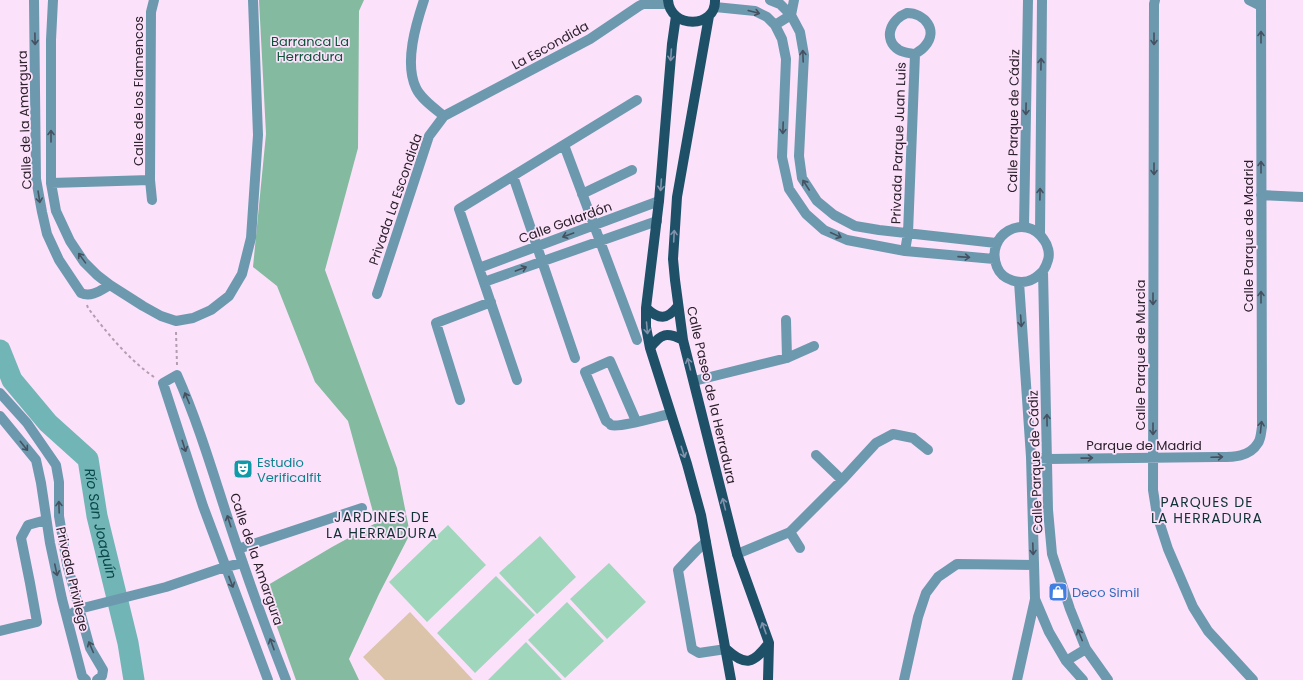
<svg xmlns="http://www.w3.org/2000/svg" width="1303" height="680" font-family="Poppins,sans-serif">
<style>
.green{fill:#a0d6bc}
.forest{fill:#84baa0}
.lines{fill:none;stroke-linecap:round;stroke-linejoin:round}
.river{stroke:#72b5b6;stroke-width:21}
.building{fill:#dbc4a9}
.path{stroke:#b39eb1;stroke-width:2;stroke-dasharray:3 3;stroke-linecap:butt}
.minor{stroke:#6d99af;stroke-width:10}
.major{stroke:#1e5168;stroke-width:10}
.oneway{stroke:#455160}
.oneway2{stroke:#8292aa}
.labels{text-anchor:middle;stroke-width:3.5;stroke-linejoin:round;paint-order:stroke}
.park-label{font-size:13px;fill:#0d5239;stroke:#fce1fa}
.street-label{font-size:13px;fill:#2b212b;stroke:#fce1fa}
.culture-label{font-size:13px;fill:#0d838f;stroke:#fce1fa;text-anchor:start}
.shop-label{font-size:13px;fill:#366cbe;stroke:#fce1fa;text-anchor:start}
.neighbourhood-label{font-size:14px;letter-spacing:1px;fill:#103335;stroke:#fce1fa}
.water-label{font-size:14px;font-style:italic;fill:#084849;stroke:#fce1fa}
</style>
<rect width="100%" height="100%" fill="#fce1fa"/>
<path class="green" d="M448,525L486,565L427,622L389,582Z
M540,536L576,577L537,614L499,573Z
M609,563L646,602L607,639L570,599Z
M496,576L535,615L475,673L437,633Z
M567,602L604,641L565,678L528,640Z
M526,642L562,680H488Z"/>
<path class="forest" d="M259,0H364L359,11L358,148L325,270L397,468L410,534L379,594L349,659L359,680H296L263,588L332,547L376,523L348,421L315,382L277,286L253,267L266,134Z"/>
<g class="lines">
<path class="river" id="s1" d="M0,350L12,380L48,423L88,459L97,516L128,643L134,680"/>
</g>
<path class="building" d="M410,612L473,680H385L363,657Z"/>
<g class="lines">
<path class="path" d="M87,305L88,308C107,333 128,359 154,377
M176,332L177,365"/>
<path class="minor" d="M34,0L36,179L42,212L47,234L59,260L81,293C91,298 101,290 110,285
M53,0L51,40V183L56,211L70,241L84,262L97,275L110,285L143,306L161,316L176,321L193,318L211,310L229,296L242,274L251,238L258,135L253,0
M424,0C416,24 404,63 416,88C421,99 434,108 444,116
M770,0L780,4L791,15L800,32L804,55L799,156L802,178L817,201L834,215L855,226L879,230L996,243
M1155,0L1154,4L1153,490L1157,515L1168,549L1193,607L1208,631L1253,680
M1249,0L1261,6
M715,7L755,11L767,17L775,25L782,39L786,59L782,157L789,189L806,214L824,230L847,240L905,251L994,259
M907,13C924,13 939,30 925,46C923,49 918,52 915,54C910,53 904,53 899,50C882,39 891,19 907,13Z
M775,25L791,15L794,0
M564,145L637,340
M513,176L575,358
M150,180L152,200
M51,183L150,180L151,12L154,0
M582,194L632,170
M1261,195L1303,197
M1024,227L1028,0
M1040,233L1042,0
M905,251L908,233L915,54
M479,268L659,201
M1043,271C1040,274 1037,277 1033,279C1021,286 1002,280 997,267C984,235 1025,211 1044,240C1048,245 1050,254 1048,260C1047,264 1045,268 1043,271L1048,510L1052,554L1070,609L1086,649L1108,680
M484,282L657,221
M1019,282L1031,457L1035,599L1049,632L1066,661L1083,680
M377,294L429,136L444,116L590,39L639,6L643,4H668
M786,320L787,358
M517,380L459,209L637,100
M694,381L787,358L814,346
M0,393L27,423L56,465L59,482V516L67,564L90,648L103,670L102,676L97,680
M460,400L436,323L491,302
M0,416L36,460L41,483L50,543L62,599L82,676L86,680
M636,421L610,361L585,372L606,421C606,421 611,424 611,425C619,428 660,416 670,414
M816,455L842,480
M1031,457L1048,459L1216,457C1231,457 1249,458 1258,443C1261,439 1261,432 1262,427L1261,0
M790,532L800,548
M706,542L697,550L678,570L692,649L699,653L726,649
M238,549L362,508
M737,554L790,532L842,480L876,443L893,434L913,438L928,450
M74,612L79,609L166,587L225,567L243,563
M0,631L37,622L30,583L21,538L28,525L46,520
M1066,661L1086,649
M268,680L203,506L163,383L177,375C202,431 218,491 238,549C253,593 269,637 286,680
M904,680L918,617L926,593L938,577L957,564L1034,565
M1017,680L1035,599"/>
<path class="major" d="M668,0C670,29 716,29 715,0
M676,16L672,44L659,201L646,308V327L650,348L687,464L701,515L731,680
M709,16L677,197L673,259L675,280L683,340L737,554L769,643L768,680
M646,308C659,320 667,320 678,306
M650,348C661,333 667,332 683,340
M726,649C746,667 753,664 769,643"/>
</g>
<defs><path id="oneway-shaft" d="M-6 0H5M1.5-3L5.5 0L1.5 3" fill="none" stroke-width="1.6" stroke-linecap="round" stroke-linejoin="round"/></defs>
<g class="oneway">
<use href="#oneway-shaft" transform="translate(754 12) rotate(15)"/>
<use href="#oneway-shaft" transform="translate(1261 37) rotate(-90)"/>
<use href="#oneway-shaft" transform="translate(35 39) rotate(89)"/>
<use href="#oneway-shaft" transform="translate(1154 39) rotate(90)"/>
<use href="#oneway-shaft" transform="translate(803 56) rotate(-92)"/>
<use href="#oneway-shaft" transform="translate(1041 64) rotate(-89)"/>
<use href="#oneway-shaft" transform="translate(1026 109) rotate(91)"/>
<use href="#oneway-shaft" transform="translate(783 128) rotate(92)"/>
<use href="#oneway-shaft" transform="translate(51 136) rotate(-90)"/>
<use href="#oneway-shaft" transform="translate(1261 167) rotate(-90)"/>
<use href="#oneway-shaft" transform="translate(1154 169) rotate(90)"/>
<use href="#oneway-shaft" transform="translate(806 185) rotate(-123)"/>
<use href="#oneway-shaft" transform="translate(1040 194) rotate(-89)"/>
<use href="#oneway-shaft" transform="translate(39 197) rotate(81)"/>
<use href="#oneway-shaft" transform="translate(568 235) rotate(160)"/>
<use href="#oneway-shaft" transform="translate(836 235) rotate(25)"/>
<use href="#oneway-shaft" transform="translate(964 257) rotate(4)"/>
<use href="#oneway-shaft" transform="translate(82 258) rotate(-126)"/>
<use href="#oneway-shaft" transform="translate(521 269) rotate(-20)"/>
<use href="#oneway-shaft" transform="translate(1261 297) rotate(-90)"/>
<use href="#oneway-shaft" transform="translate(1153 299) rotate(90)"/>
<use href="#oneway-shaft" transform="translate(1021 321) rotate(86)"/>
<use href="#oneway-shaft" transform="translate(187 398) rotate(-113)"/>
<use href="#oneway-shaft" transform="translate(1047 420) rotate(-91)"/>
<use href="#oneway-shaft" transform="translate(1261 427) rotate(-84)"/>
<use href="#oneway-shaft" transform="translate(1153 429) rotate(90)"/>
<use href="#oneway-shaft" transform="translate(24 446) rotate(51)"/>
<use href="#oneway-shaft" transform="translate(184 446) rotate(72)"/>
<use href="#oneway-shaft" transform="translate(1217 457) rotate(-2)"/>
<use href="#oneway-shaft" transform="translate(1087 458) rotate(-1)"/>
<use href="#oneway-shaft" transform="translate(59 507) rotate(-92)"/>
<use href="#oneway-shaft" transform="translate(229 521) rotate(-108)"/>
<use href="#oneway-shaft" transform="translate(1033 549) rotate(88)"/>
<use href="#oneway-shaft" transform="translate(56 570) rotate(78)"/>
<use href="#oneway-shaft" transform="translate(231 582) rotate(69)"/>
<use href="#oneway-shaft" transform="translate(1080 635) rotate(-112)"/>
<use href="#oneway-shaft" transform="translate(272 644) rotate(-110)"/>
<use href="#oneway-shaft" transform="translate(91 647) rotate(-113)"/>
</g>
<g class="oneway2">
<use href="#oneway-shaft" transform="translate(671 55) rotate(94)"/>
<use href="#oneway-shaft" transform="translate(661 185) rotate(94)"/>
<use href="#oneway-shaft" transform="translate(674 236) rotate(-87)"/>
<use href="#oneway-shaft" transform="translate(647 328) rotate(85)"/>
<use href="#oneway-shaft" transform="translate(689 364) rotate(-104)"/>
<use href="#oneway-shaft" transform="translate(683 452) rotate(72)"/>
<use href="#oneway-shaft" transform="translate(724 504) rotate(-104)"/>
<use href="#oneway-shaft" transform="translate(764 628) rotate(-110)"/>
</g>
<defs>
<g id="theatre-square" transform="scale(1)"><rect x="-9" y="-9" width="18" height="18" rx="4" fill="#0f9aa8" stroke="#fce1fa"/><path d="M-5-5.5Q0-4 5-5.5V0Q5 5 0 6Q-5 5-5 0ZM-3.3-2.5H-1v1.5H-3.3ZM1-2.5H3.3v1.5H1ZM-2.8 1Q0 5.5 2.8 1Z" fill="#fff"/></g>
<g id="shop-square" transform="scale(1)"><rect x="-9" y="-9" width="18" height="18" rx="4" fill="#3f7fe0" stroke="#fce1fa"/><path d="M-5-2.5h2.3a2.7 3.5 0 0 1 5.4 0H5L5.5 6h-11ZM-1.5-2.5h3a1.5 2.3 0 0 0-3 0Z" fill="#fff"/></g>
</defs>
<g fill-rule="evenodd">
<use href="#theatre-square" x="243" y="469"/>
<use href="#shop-square" x="1058" y="592"/>
</g>
<g class="labels">
<g class="park-label">
<text x="310" y="46">Barranca La<tspan x="310" dy="15">Herradura</tspan></text>
</g>
<g class="street-label">
<text transform="translate(550 45) rotate(-29)" y="5">La Escondida</text>
<text transform="translate(138 91) rotate(-90)" y="5">Calle de los Flamencos</text>
<text transform="translate(24 120) rotate(-92)" y="5">Calle de la Amargura</text>
<text transform="translate(1013 121) rotate(-89)" y="5">Calle Parque de Cádiz</text>
<text transform="translate(898 143) rotate(-88)" y="5">Privada Parque Juan Luis</text>
<text transform="translate(395 199) rotate(-71)" y="5">Privada La Escondida</text>
<text transform="translate(565 222) rotate(-20)" y="5">Calle Galardón</text>
<text transform="translate(1248 236) rotate(-90)" y="5">Calle Parque de Madrid</text>
<text transform="translate(1140 355) rotate(-90)" y="5">Calle Parque de Murcia</text>
<text transform="translate(712 395) rotate(77)" y="5">Calle Paseo de la Herradura</text>
<text x="1144" y="450">Parque de Madrid</text>
<text transform="translate(1035 462) rotate(-92)" y="5">Calle Parque de Cádiz</text>
<text transform="translate(257 559) rotate(71)" y="5">Calle de la Amargura</text>
<text transform="translate(73 579) rotate(77)" y="5">Privada Privilege</text>
</g>
<g class="culture-label">
<text x="257" y="467">Estudio<tspan x="257" dy="15">Verificalfit</tspan></text>
</g>
<g class="shop-label">
<text x="1072" y="597">Deco Simil</text>
</g>
<g class="neighbourhood-label">
<text x="1207" y="507">PARQUES DE<tspan x="1207" dy="16">LA HERRADURA</tspan></text>
<text x="382" y="522">JARDINES DE<tspan x="382" dy="16">LA HERRADURA</tspan></text>
</g>
<g class="water-label">
<text dy="5" stroke="none"><textPath href="#s1" startOffset="208">Río San Joaquín</textPath></text>
</g>
</g>
</svg>
